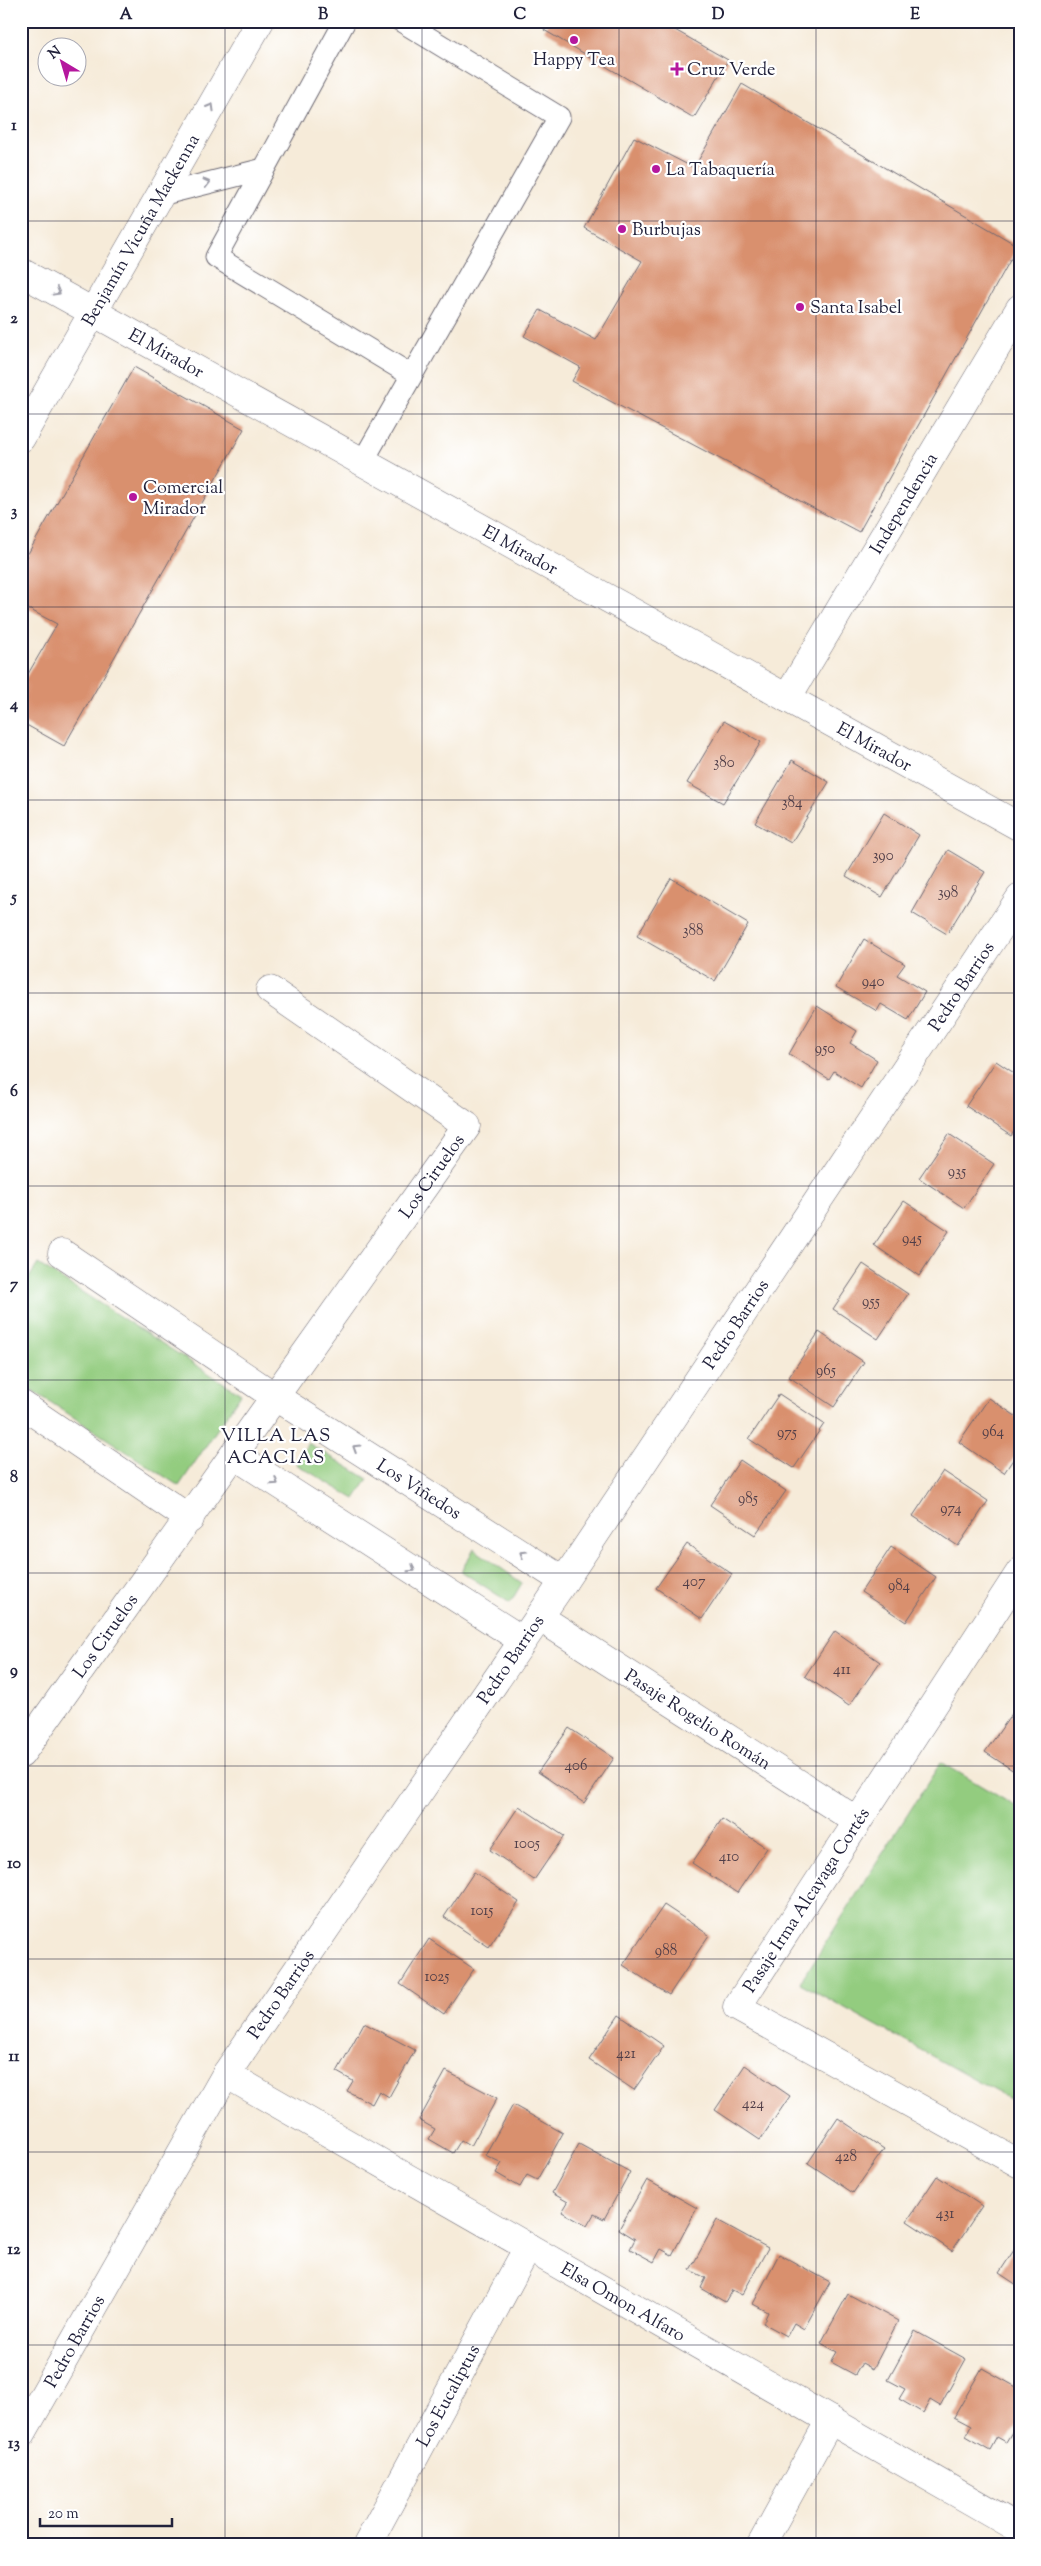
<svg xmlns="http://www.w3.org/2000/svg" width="1041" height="2566" font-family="'Sorts Mill Goudy',serif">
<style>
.green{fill:#93cc7f;stroke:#5a775d}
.building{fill:#d9906e}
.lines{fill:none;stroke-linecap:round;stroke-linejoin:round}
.service-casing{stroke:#6c6872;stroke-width:23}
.minor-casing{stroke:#6c6872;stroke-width:29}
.tertiary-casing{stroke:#6c6872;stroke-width:29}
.secondary-casing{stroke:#6c6872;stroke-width:29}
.primary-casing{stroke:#6c6872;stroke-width:29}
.service{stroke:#fff;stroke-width:21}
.minor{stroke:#fff;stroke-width:28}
.tertiary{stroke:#fff;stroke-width:28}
.secondary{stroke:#fff;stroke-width:28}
.primary{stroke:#fff;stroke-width:28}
.oneway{stroke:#9c9ca7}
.grid{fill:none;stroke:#22223b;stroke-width:1;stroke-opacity:0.55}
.poi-dot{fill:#b5179e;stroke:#fff;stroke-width:2}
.labels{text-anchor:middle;stroke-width:4.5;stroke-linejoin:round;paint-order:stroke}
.number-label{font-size:15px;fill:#503e48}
.poi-label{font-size:18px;fill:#22223b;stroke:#fff;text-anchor:start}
.street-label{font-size:18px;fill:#22223b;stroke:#fff}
.neighbourhood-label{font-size:19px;letter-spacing:1px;fill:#22223b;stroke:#fff}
.neatline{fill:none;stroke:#22223b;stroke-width:2}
.grid-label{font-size:16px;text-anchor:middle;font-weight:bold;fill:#22223b}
</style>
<rect width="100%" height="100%" fill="#fff"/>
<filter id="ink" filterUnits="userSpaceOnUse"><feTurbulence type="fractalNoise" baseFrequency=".02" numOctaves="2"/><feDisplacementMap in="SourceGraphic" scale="10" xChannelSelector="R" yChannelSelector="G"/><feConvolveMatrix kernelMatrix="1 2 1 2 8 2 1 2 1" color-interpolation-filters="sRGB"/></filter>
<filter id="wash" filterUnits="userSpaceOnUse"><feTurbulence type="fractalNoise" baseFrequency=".0096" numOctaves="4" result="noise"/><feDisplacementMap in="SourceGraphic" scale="20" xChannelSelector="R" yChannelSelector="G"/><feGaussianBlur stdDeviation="1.12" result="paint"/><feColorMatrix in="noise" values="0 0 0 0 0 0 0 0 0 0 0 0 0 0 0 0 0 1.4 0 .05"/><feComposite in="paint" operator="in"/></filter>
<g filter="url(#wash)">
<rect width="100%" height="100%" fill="#f6ebd9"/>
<path class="green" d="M38,1264L241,1394L179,1486L21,1383V1290Z
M308,1443L368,1479L355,1499L296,1464Z
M474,1549L522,1583L510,1603L461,1571Z
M941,1762L1020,1809V2105L800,1983Z"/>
<g id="blocks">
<path class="building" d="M549,21H659L728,60L694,118L544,30Z
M742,84L1018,246L859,532L572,381L580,367L524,336L540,310L596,340L642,261L584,228L634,137L694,168Z
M134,367L244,429L64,746L21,722V686L57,624L21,605V566Z
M724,721L761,742L723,803L687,783Z
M792,760L829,782L791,843L755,823Z
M884,813L919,835L882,897L846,876Z
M948,850L985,872L947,934L912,913Z
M671,878L748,924L715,981L637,936Z
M864,939L905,964L897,975L925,992L908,1020L881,1004L877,1011L836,987Z
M817,1006L857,1031L850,1043L877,1060L861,1088L834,1071L829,1079L789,1054Z
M996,1061L1020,1077V1122L1011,1136L966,1106Z
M949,1134L994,1164L964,1208L919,1178Z
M904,1201L949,1231L919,1276L874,1245Z
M863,1264L908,1294L878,1339L833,1309Z
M819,1332L864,1362L834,1407L789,1377Z
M779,1394L824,1424L794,1468L749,1439Z
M989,1398L1020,1419V1449L1004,1473L959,1442Z
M740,1460L786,1491L755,1535L710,1505Z
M943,1471L988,1501L958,1546L913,1516Z
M687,1544L732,1574L702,1619L656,1588Z
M891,1547L936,1577L906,1622L861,1592Z
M835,1631L880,1662L849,1706L805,1676Z
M1016,1708L1020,1710V1775L985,1752Z
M569,1728L614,1758L584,1803L538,1772Z
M519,1806L564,1836L534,1880L490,1850Z
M722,1819L767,1848L737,1893L692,1863Z
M474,1872L519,1902L489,1947L444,1917Z
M664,1905L709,1935L669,1995L623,1965Z
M429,1939L474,1969L444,2014L400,1984Z
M619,2015L664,2046L634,2090L589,2060Z
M364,2023L415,2050L389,2097L379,2091L372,2104L347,2091L353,2081L337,2072Z
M745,2065L790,2096L760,2140L715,2110Z
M446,2071L497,2098L471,2146L461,2140L453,2153L429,2139L435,2129L419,2120Z
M513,2105L563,2133L537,2180L527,2175L520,2187L496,2173L502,2163L485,2155Z
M838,2118L884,2149L853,2193L808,2163Z
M579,2144L630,2172L604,2219L594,2214L587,2226L562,2212L568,2202L552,2193Z
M937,2176L982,2206L952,2251L907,2221Z
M647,2180L697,2208L672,2255L661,2249L654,2262L630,2249L635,2239L619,2229Z
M717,2220L768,2248L742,2295L732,2290L725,2302L701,2288L706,2278L690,2270Z
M1020,2241V2287L999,2273Z
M779,2254L830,2282L804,2329L794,2323L787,2336L763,2323L768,2312L753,2304Z
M848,2294L898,2321L873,2369L862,2363L855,2375L831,2362L837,2352L821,2343Z
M915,2331L966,2359L940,2406L930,2400L923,2413L899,2399L905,2389L888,2380Z
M982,2368L1020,2389V2419L1006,2442L997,2437L990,2450L966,2436L971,2426L954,2417Z"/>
</g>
</g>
<g filter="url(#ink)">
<use href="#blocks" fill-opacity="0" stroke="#6c6872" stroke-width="1"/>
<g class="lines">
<g class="service-casing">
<path id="service" d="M345,21L216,257L411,375
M160,195L264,169
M363,461L559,117L401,21"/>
</g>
<g class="minor-casing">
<g id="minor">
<path id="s1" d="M62,1253L274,1396L564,1581"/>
<path d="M21,1404L190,1519"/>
<path d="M234,1455L522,1640"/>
<path d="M1020,1572L737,2007L1020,2164"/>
<path id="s2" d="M539,1617L857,1821"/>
<path id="s3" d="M21,1754L467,1126L270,990"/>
<path id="s4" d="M367,2545L528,2247"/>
<path d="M761,2545L830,2420"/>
</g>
</g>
<g class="tertiary-casing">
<g id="tertiary">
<path id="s5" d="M787,698L1020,827"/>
<path id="s6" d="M226,2074L1020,2529"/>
<path id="s7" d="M21,2435L226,2074L564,1581L1020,898"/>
</g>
</g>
<g class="secondary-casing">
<g id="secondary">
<path id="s8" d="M93,312L787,698L1020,308"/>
</g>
</g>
<g class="primary-casing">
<g id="primary">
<path d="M21,272L93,312"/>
<path id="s9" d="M21,438L260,21"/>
</g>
</g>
<use href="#service" class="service"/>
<use href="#minor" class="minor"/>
<use href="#tertiary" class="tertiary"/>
<use href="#secondary" class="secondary"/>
<use href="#primary" class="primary"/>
</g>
<defs><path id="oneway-chevron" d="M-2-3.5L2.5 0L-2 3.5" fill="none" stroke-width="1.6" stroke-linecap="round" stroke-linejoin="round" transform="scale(1.25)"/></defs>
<g class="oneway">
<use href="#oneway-chevron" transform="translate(211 107) rotate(-60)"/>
<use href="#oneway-chevron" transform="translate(207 183) rotate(-14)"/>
<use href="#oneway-chevron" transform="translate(57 292) rotate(29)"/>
<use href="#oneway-chevron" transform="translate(356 1448) rotate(-148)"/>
<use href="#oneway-chevron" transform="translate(275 1482) rotate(33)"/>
<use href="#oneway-chevron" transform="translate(523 1554) rotate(-148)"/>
<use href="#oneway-chevron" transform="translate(412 1569) rotate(33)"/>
</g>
</g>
<path class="grid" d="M225,21V2545M422,21V2545M619,21V2545M816,21V2545M21,221H1020M21,414H1020M21,607H1020M21,800H1020M21,993H1020M21,1186H1020M21,1380H1020M21,1573H1020M21,1766H1020M21,1959H1020M21,2152H1020M21,2345H1020"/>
<g class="poi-dot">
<circle cx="574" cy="40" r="5"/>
<path d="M674.5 61.5h5v5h5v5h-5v5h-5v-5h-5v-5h5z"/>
<circle cx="656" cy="169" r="5"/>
<circle cx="622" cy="229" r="5"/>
<circle cx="800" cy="307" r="5"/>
<circle cx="133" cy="497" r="5"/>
</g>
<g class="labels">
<g class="number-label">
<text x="724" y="767">380</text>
<text x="792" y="807">384</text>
<text x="883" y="860">390</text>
<text x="948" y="897">398</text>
<text x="693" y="935">388</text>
<text x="873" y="986">940</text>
<text x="825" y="1053">950</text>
<text x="957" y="1176">935</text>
<text x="912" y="1243">945</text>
<text x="871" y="1306">955</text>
<text x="826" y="1375">965</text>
<text x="993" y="1436">964</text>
<text x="787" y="1437">975</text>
<text x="748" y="1503">985</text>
<text x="951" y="1513">974</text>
<text x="694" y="1586">407</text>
<text x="899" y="1590">984</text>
<text x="842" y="1674">411</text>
<text x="576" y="1770">406</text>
<text x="527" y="1848">1005</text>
<text x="729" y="1861">410</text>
<text x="482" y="1915">1015</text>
<text x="666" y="1955">988</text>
<text x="437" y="1981">1025</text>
<text x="626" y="2058">421</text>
<text x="753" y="2108">424</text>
<text x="846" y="2161">428</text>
<text x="945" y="2218">431</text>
</g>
<g class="poi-label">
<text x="574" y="65" text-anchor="middle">Happy Tea</text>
<text x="687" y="75">Cruz Verde</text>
<text x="666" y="175">La Tabaquería</text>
<text x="632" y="235">Burbujas</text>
<text x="810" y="313">Santa Isabel</text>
<text x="143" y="493">Comercial<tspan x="143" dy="21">Mirador</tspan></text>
</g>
<g class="street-label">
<text dy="6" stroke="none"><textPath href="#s9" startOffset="240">Benjamín Vicuña Mackenna</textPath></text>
<text dy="6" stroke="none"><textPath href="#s8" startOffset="84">El Mirador</textPath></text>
<text dy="6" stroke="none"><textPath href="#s8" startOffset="1021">Independencia</textPath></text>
<text dy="6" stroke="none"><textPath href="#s8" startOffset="489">El Mirador</textPath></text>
<text dy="6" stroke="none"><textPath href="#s5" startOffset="100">El Mirador</textPath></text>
<text dy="6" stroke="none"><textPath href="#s7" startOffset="1728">Pedro Barrios</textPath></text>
<text dy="6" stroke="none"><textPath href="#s3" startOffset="709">Los Ciruelos</textPath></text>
<text dy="6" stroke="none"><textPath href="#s7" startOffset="1322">Pedro Barrios</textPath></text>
<text dy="6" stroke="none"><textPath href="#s1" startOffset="428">Los Viñedos</textPath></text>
<text dy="6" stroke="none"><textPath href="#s3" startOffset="145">Los Ciruelos</textPath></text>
<text dy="6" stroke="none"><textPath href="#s7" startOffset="918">Pedro Barrios</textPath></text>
<text dy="6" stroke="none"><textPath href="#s2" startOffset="189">Pasaje Rogelio Román</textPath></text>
<text transform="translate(806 1900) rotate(-57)" y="6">Pasaje Irma Alcayaga Cortés</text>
<text dy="6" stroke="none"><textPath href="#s7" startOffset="512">Pedro Barrios</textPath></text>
<text dy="6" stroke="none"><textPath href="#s6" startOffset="458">Elsa Omon Alfaro</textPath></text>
<text dy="6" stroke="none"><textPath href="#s7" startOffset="108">Pedro Barrios</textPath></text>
<text dy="6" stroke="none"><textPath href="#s4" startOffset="170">Los Eucaliptus</textPath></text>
</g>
<g class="neighbourhood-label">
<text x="276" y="1441">VILLA LAS<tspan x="276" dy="22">ACACIAS</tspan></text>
</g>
</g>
<rect width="1041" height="2566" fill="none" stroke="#fff" stroke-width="55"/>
<g transform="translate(62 62) rotate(322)"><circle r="24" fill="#ffffff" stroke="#a7a7b1"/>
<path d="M0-4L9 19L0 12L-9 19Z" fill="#b5179e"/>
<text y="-8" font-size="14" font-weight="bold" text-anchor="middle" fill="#22223b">N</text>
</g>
<path d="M40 2518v8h132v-8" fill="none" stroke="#22223b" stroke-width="2.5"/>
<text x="48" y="2518" font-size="15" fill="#22223b" stroke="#ffffff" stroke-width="4" paint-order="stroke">20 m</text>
<rect x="28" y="28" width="986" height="2510" class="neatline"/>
<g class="grid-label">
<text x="126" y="19">A</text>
<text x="323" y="19">B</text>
<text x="520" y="19">C</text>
<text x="718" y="19">D</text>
<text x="915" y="19">E</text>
<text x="14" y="130">1</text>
<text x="14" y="323">2</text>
<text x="14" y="516">3</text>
<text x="14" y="709">4</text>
<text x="14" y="902">5</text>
<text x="14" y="1096">6</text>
<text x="14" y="1289">7</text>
<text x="14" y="1482">8</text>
<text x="14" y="1675">9</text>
<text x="14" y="1868">10</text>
<text x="14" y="2061">11</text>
<text x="14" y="2254">12</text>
<text x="14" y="2448">13</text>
</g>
</svg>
